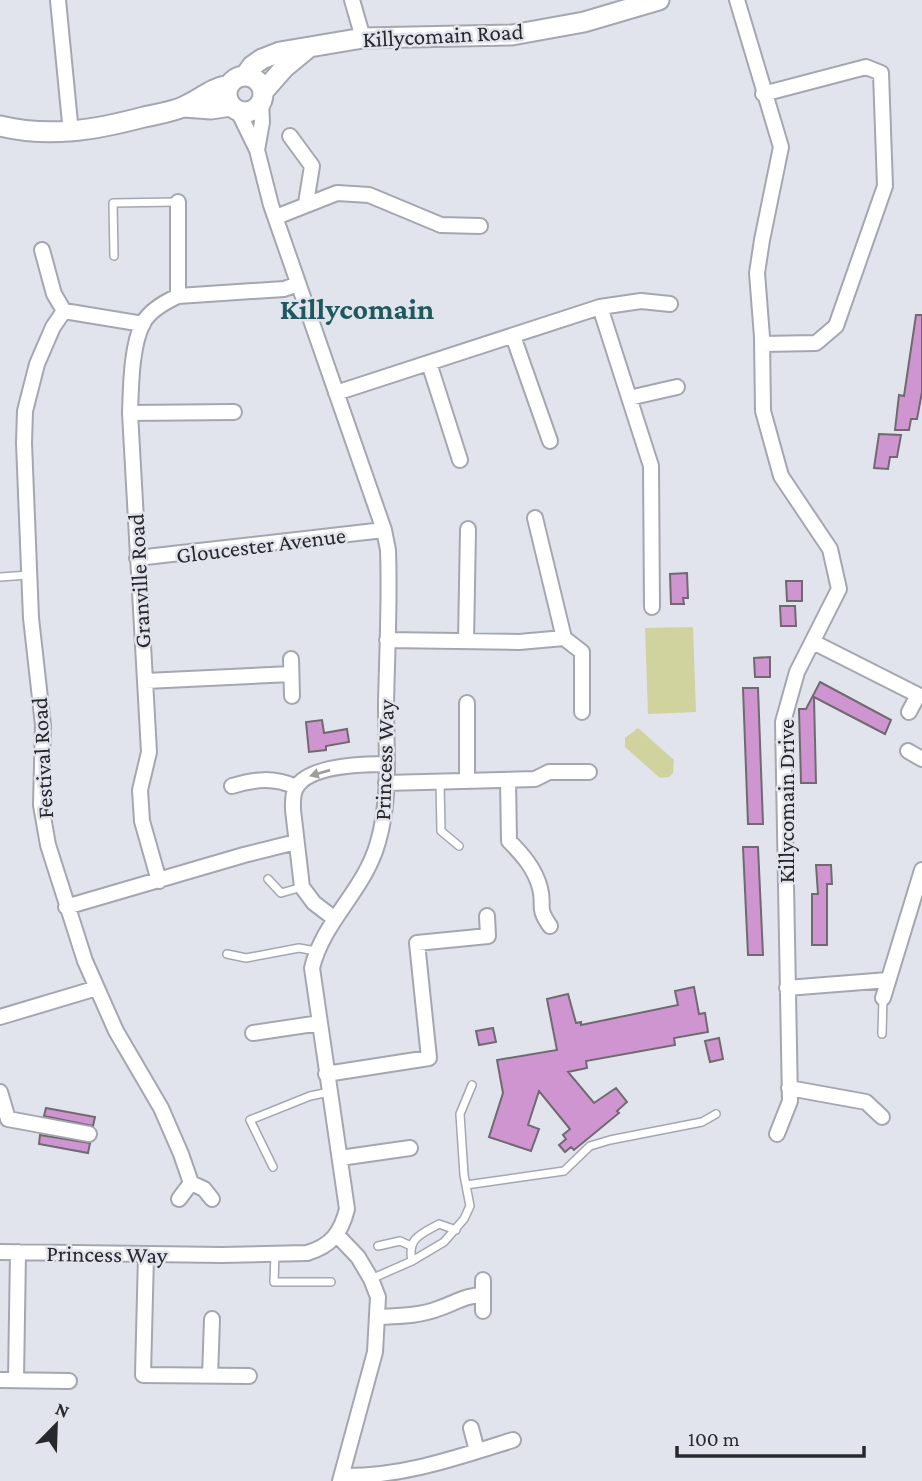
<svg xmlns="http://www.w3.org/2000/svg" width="922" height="1481" font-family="'Crimson Pro',serif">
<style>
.green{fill:#d0d39d}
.building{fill:#cf95d1;stroke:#706a70;stroke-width:2}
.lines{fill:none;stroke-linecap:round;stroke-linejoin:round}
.lane-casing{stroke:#a4a7af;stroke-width:10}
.street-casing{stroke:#a4a7af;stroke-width:18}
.secondary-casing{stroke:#a4a7af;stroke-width:23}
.lane{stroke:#fff;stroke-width:7}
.street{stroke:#fff;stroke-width:14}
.secondary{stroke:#fff;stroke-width:19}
.oneway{fill:#9e9ea0}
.labels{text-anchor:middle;stroke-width:5;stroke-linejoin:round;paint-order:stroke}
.street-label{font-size:23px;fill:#27282b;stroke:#e1e4ed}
.district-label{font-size:30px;font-weight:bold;fill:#1f5960;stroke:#e1e4ed}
</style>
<rect width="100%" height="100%" fill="#e1e4ed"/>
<path class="green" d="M693,627L696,712L648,714L645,628Z
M638,728L674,760L673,773L669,777L660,778L625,747V738Z"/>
<path class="building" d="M916,315H922V392L917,419H911L909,430H895L899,395L904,396Z
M879,434L901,435L897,457H890L888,469L874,468Z
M687,573L688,598H683L684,604H671L670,574Z
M786,581H802V601H787Z
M780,606H795L796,626H781Z
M770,657V677H755L754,658Z
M820,682L891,720L885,734L814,697L816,783H801L799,709H806Z
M743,688H758L763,824H748Z
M322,720L324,733L347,729L349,742L326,746V750L309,752L306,722Z
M743,847H758L763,955H748Z
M816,865H831L832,884H827V945H812V894H818Z
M694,987L699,1014L705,1013L708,1032L674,1038L675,1045L586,1061L587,1068L568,1072L594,1103L616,1088L627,1102L617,1111L619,1113L574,1150L571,1147L565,1152L559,1145L566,1139L563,1135L570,1129L539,1091L528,1125L539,1129L531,1151L489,1137L503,1093L497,1060L557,1050L547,999L568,994L576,1023L581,1022V1025L678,1005L675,991Z
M493,1028L496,1042L479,1045L476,1031Z
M719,1038L723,1059L710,1062L705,1041Z
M46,1108L95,1117L93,1126L44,1116Z
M40,1135L90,1143L88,1153L39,1144Z"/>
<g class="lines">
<g class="lane-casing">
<path id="lane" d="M114,256L113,203L178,202
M0,577L29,575
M440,782L441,831L459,846
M268,879L281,893L302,887
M227,954L246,958L299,948L316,951
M882,1034L883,998
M273,1167L250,1120L310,1096L329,1092
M466,1185L564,1171L590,1146L610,1140L702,1122L716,1114
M378,1246L400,1241L411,1246
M275,1254L274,1282H331
M412,1261C407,1238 421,1234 439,1224L456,1230
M371,1279L412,1261L444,1242L464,1219L470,1206L464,1175L460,1114L472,1085"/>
</g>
<g class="street-casing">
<path id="street" d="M58,0L71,133
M352,0L363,38
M737,0L781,147L762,240L757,273L762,337L763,411L781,476L830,549L839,589L797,672L783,722L790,1101L777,1134
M290,136L312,166L306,203
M257,150L262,122L261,101
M178,202V296
M276,217L337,193L369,195L441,225L480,226
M42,250L54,294L64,311L143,324
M600,307L651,466L652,607
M64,311L53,327L37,364L25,411L24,443L31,618L43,725L41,805L48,845L85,961L116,1031L161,1108L181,1154L191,1183
M513,336L550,441
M762,344L816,343L836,326L885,186L881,73L866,67L763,94
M429,363L460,460
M336,393L600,307L641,301L670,304
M629,398L677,387
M130,413L234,412
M535,518L564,638L582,652V712
M137,558L384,530
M387,640L519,642L564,638
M466,641L468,529
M813,642L918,695L909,712
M291,659L292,696
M146,681L291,674
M467,703V781
M908,751L922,759
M508,780L509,841C523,855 535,869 540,888C545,907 536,906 550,926
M386,783L535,779L549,772H589
M232,786C255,779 274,777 296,787
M159,881L142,821L140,790L149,752L130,413C131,387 131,346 143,323C150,310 165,302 178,296L284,289L298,284
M66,907L244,855L296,842
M335,919L314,903L302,887L293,810C293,803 292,795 296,788C308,765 364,764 387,764
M787,988L888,980
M883,998L922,870
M0,1017L97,988
M253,1033L320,1023
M326,1074L429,1058L417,943L488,936L487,916
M789,1088L866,1102L882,1117
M0,1092L8,1119L89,1134
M340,1158L410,1148
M179,1199L191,1183L204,1189L212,1199
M337,1235L358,1257L371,1279L378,1297L375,1352L340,1481
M0,1252L222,1255L307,1253C331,1246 341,1233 347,1209L312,968C323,921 365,890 378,842C391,798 386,750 386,704C387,653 390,601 388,550L384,530L271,205L257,150L238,111
M146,1255L143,1375L249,1376
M483,1280V1311
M378,1317C399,1316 420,1316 440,1308C455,1303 466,1295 483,1295
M210,1376L212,1319
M0,1380L69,1381
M16,1380L18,1252
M471,1428L477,1451
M342,1476C402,1477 456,1458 513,1440"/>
</g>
<g class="secondary-casing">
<path id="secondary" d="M227 94a18 18 0 1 1 36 0a18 18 0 1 1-36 0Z
M245,76L252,66L262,59L280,52L363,38L512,35L584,22L659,0
M263,92L284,68L307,49
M184,107L211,109L231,106
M0,126C50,138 95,130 144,117C157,114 173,112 185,106C201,99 211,88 229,85"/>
</g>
<use href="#lane" class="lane"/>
<use href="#street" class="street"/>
<use href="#secondary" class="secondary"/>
</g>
<defs><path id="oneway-solid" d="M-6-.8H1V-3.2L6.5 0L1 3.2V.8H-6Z" transform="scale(1.75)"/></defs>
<use class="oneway" href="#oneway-solid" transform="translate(320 773) rotate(164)"/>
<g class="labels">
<g class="street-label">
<text transform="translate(443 35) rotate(-3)" y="8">Killycomain Road</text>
<text transform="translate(261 545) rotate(-7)" y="8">Gloucester Avenue</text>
<text transform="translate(139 581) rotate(-93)" y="8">Granville Road</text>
<text transform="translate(42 758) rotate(-93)" y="8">Festival Road</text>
<text transform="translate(384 760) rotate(-88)" y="8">Princess Way</text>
<text transform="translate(786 801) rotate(-90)" y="8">Killycomain Drive</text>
<text transform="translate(107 1254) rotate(1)" y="8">Princess Way</text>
</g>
<g class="district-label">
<text x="357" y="319">Killycomain</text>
</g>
</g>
<g transform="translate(56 1425) rotate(23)" stroke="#e1e4ed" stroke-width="5" paint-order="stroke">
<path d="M0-5L12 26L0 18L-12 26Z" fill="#27282b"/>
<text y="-10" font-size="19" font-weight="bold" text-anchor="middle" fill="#27282b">N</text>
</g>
<path d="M677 1446v10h187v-10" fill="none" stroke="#27282b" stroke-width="3.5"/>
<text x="688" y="1446" font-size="21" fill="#27282b" stroke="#e1e4ed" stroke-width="5" paint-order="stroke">100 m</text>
</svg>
